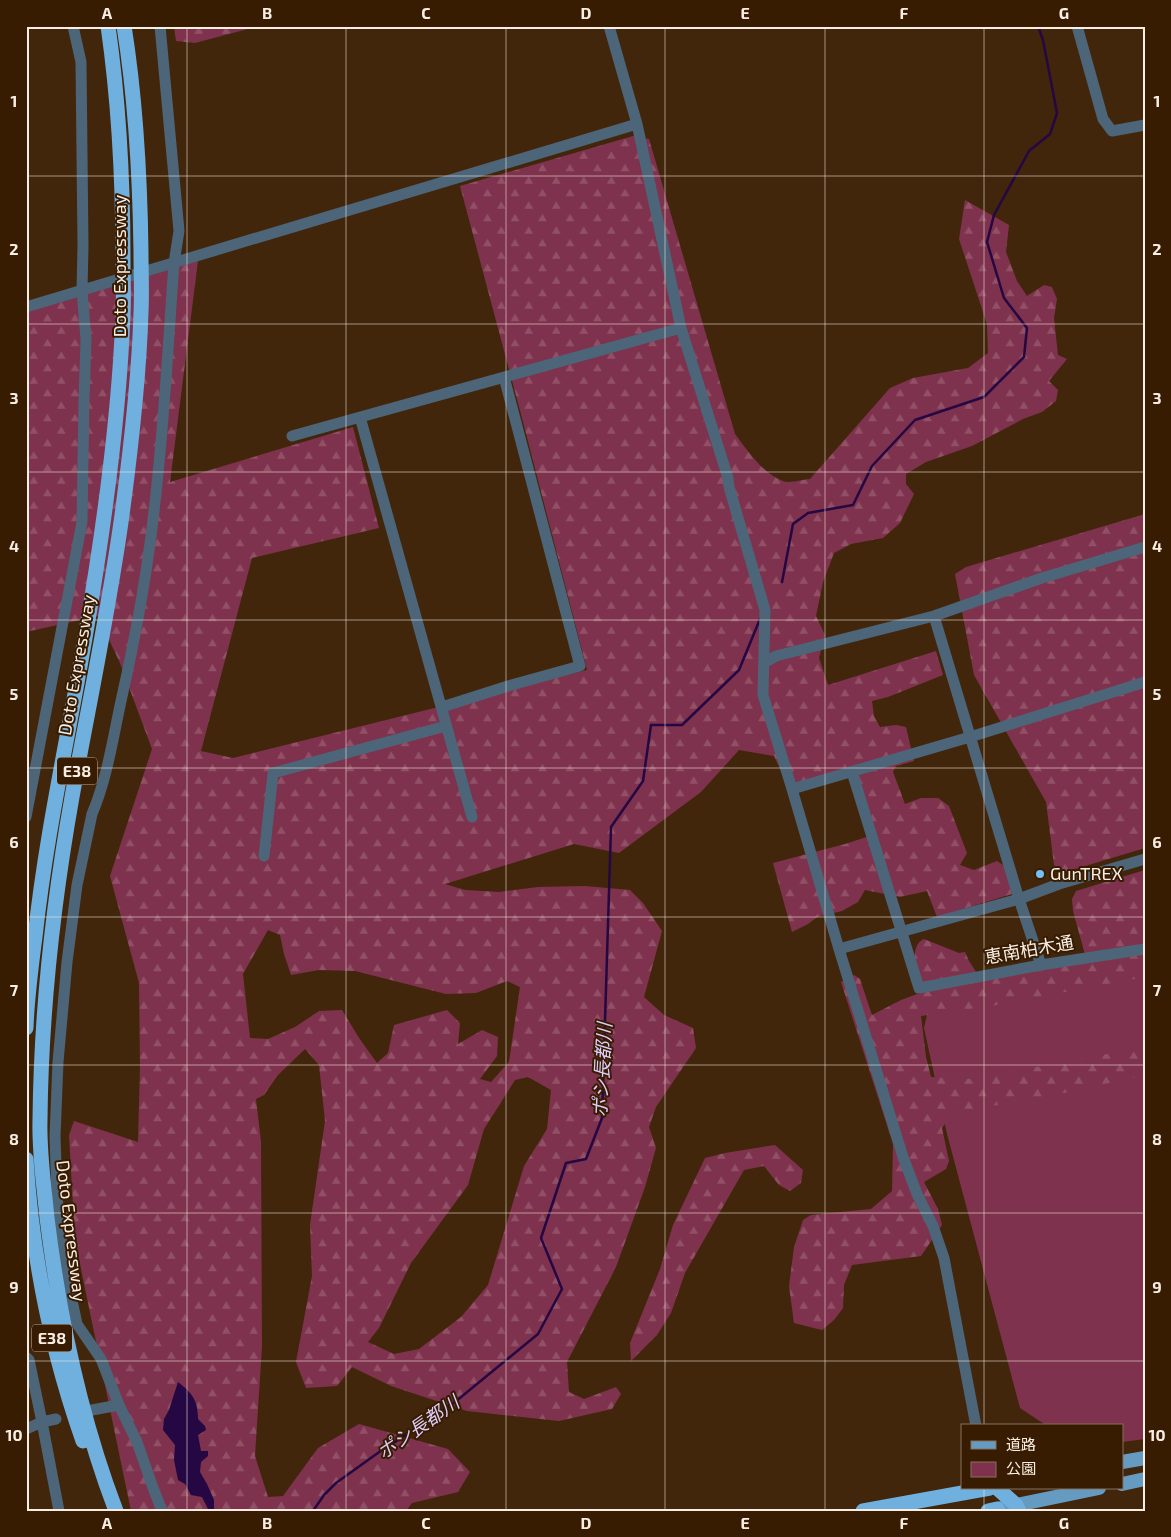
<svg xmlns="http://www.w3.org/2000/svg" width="1171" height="1537" font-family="'Exo 2','Noto Sans JP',sans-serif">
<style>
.green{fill:#7e324d}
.forest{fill:url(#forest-firs);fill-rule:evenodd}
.water{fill:#250743}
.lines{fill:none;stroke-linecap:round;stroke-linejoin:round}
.stream{stroke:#250743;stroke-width:2.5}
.minor{stroke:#4c6578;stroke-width:11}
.major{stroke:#669bc1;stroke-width:14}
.highway{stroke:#6fb0de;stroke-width:15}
.grid{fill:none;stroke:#faeee4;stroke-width:1;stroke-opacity:0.55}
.poi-dot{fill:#74c0f6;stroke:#371c02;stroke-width:2}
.labels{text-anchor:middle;stroke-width:4;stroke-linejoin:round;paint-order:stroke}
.shield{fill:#371c02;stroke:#c0afa0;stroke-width:1}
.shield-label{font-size:16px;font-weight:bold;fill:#faeee4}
.street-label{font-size:18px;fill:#faeee4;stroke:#371c02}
.poi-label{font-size:18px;fill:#faeee4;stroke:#371c02;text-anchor:start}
.water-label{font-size:19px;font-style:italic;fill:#dcccfa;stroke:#371c02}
.neatline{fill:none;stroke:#faeee4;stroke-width:2}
.grid-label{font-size:16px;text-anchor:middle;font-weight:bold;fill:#faeee4}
</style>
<defs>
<pattern id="forest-firs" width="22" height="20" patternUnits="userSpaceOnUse" patternTransform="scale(1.25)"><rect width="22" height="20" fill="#7e324d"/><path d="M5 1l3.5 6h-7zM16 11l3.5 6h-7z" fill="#915066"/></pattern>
</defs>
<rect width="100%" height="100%" fill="#42260c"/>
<path class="green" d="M1145,974V1439L1122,1442V1426H1047L1020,1408L947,1134L924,1028L927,1015Z"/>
<path class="forest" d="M174,26H259L195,43L176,41Z
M633,136L649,139L735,434C747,450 763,474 783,481C790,484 803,479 810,479L890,388L913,378L968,368L988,353L987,324L959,239L965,200L1009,225L1006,252L1017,281L1027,296L1044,285L1052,287L1057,299L1054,318L1058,355L1067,359L1049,381L1058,390L1056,401L1042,412L1023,419L972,446L926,462L906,474V484L914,494L900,523L883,538L851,544L834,553L823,582L816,616L825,635L819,658L828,685L936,651L943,675L888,697L872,701L874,716L880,727L896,725L906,727L914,761L896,766L893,772L905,804L921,798H938L949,806L967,853L960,865L974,870L997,861L1006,867L1012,894L937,917L927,891L900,897L865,890L858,902L842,911L817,917L808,924L792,932L773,863L845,844L876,834L854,767L796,784L784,777L774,756L739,750L701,792L619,853L574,844L445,884L465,890L499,892L538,887L585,886L630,890L643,903L662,931L644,997L664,1015L693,1028L696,1048L656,1107L649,1127L656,1148L645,1187L616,1267L567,1362L569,1392L584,1399L616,1387L621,1394L612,1409L559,1421L467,1411L391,1386L352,1367L337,1386L306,1388L296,1362L312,1276L310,1225L325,1121L319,1065L305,1049L278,1075L264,1095L256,1099L261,1142L262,1346L255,1456L268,1497L283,1496L318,1448L359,1424L448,1449L470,1472L458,1492L412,1503L406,1511H131L75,1240L69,1135L74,1121L138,1142L140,1066L139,983L110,876L152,749L120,663L98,616L26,632V307L198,261L170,482L353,427L379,528L252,558L201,751L233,758L587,670L522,418L460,186ZM268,930L280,935L284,954L291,975L319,970L355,971L446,994L476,993L507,981L520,987L509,1062L491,1082L480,1079L497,1056L498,1037L482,1030L458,1044L460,1023L447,1010L394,1025L388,1053L377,1063L359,1038L342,1010L319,1011L295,1027L268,1039L250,1038L243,974ZM528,1077L551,1090L547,1129L524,1166L488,1285L461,1317L419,1349L394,1354L368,1342L379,1328L411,1263L468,1185L484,1129L515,1080Z
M1145,514V848L1062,873L1054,865L1046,802L974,675L955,574L966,567Z
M1145,870V977L991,1006L921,1016L926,1057L931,1077L972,1079L1145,1047V1075L1064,1093L970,1110L952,1114L942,1128L949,1161L946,1169L924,1182L938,1209L942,1225L921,1256L852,1265L844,1285L843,1308L834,1320L822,1330L794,1323L789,1286L794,1247L803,1220L811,1215L871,1209L892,1191L893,1144L841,982L854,975L860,979L872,1015L901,1000L920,993C918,979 907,946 924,939L959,953L965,952L969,961L982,981L1087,962L1073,911L1072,899L1076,891Z
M775,1145L803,1170L801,1183L790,1191L779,1185L764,1166L744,1170L685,1273L671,1313L657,1335L631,1361L630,1343L660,1269L673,1225L705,1158L725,1153Z"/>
<path class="water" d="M178,1382C192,1393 198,1400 198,1419L205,1426L206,1430L198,1435L201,1451H208V1456L201,1462L200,1472L207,1484L214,1500V1511H209L202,1497L191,1495L185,1484L178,1480L174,1460L175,1445L163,1430L164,1419L169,1410Z"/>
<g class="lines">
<path class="stream" d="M782,582L793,524L808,513L853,505L872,466L915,420L984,397L1024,357L1027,328L1004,298L987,242L994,215L1029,151L1050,134L1057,113L1043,40L1038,26
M313,1511L324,1495L336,1483L389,1445L395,1442L455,1402L538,1334L562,1289L541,1238L566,1163L586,1159L602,1118L611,827L643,781L651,725H682L739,670L760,619"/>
<path class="minor" d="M160,26L179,231L174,263C168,346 164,429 154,511C147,575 135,639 121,701C113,738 107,779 92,814L77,885L67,962L58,1062L55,1136L57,1196L62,1247L70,1291L77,1324L101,1359L119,1405L137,1442L152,1485L160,1506L163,1511
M609,26L637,124L681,328L728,478L729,487L765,610L763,695L792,789L839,949L903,1157L917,1194L933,1226L944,1258L976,1426
M1077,26L1103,119L1112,131L1145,125
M26,307L637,124
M360,417L472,817
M292,436L681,328
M934,616L1019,899L1041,965
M764,663L776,656L934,616L1042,578L1145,547
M442,707L508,686L580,666L504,377
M852,772L919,988L1041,965L1145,949
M792,789L970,737L1145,682
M26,817L82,522L84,400L86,339L82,291L83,246L81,62L73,26
M264,856L273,773L446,726
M839,949L1019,899L1059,884L1145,859
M26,1357L29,1360L42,1422L59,1511
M92,1410L119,1405
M26,1429L42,1422L56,1419"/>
<path class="major" d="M1122,1462L1145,1458
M1122,1484L1145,1479
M997,1509L1099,1488"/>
<path class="highway" d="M26,1028C27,997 31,967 35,937C46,834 69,733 86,632C104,527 119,421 123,315C124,296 123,277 123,259C123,181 119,103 108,26
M26,1159C32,1255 51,1350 83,1441
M997,1488L1016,1505L1019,1511
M116,1511C81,1419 59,1315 47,1218C44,1186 39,1152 40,1120C41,1012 53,904 72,797C89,703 109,610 122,515C131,448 139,380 141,312C142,292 141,272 141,252C140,176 136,101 124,26
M863,1511L990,1488
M988,1511L997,1509L998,1511"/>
</g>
<path class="grid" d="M187,26V1511M346,26V1511M506,26V1511M665,26V1511M825,26V1511M984,26V1426M26,176H1145M26,324H1145M26,472H1145M26,620H1145M26,768H1145M26,917H1145M26,1065H1145M26,1213H1145M26,1361H1145M984,1488V1511"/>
<circle class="poi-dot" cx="1040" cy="874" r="5"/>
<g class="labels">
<g class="shield">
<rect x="57" y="757.5" width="40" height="27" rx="4"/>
<rect x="32" y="1324.5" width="40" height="27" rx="4"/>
</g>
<g class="shield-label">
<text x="77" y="777">E38</text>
<text x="52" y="1344">E38</text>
</g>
<g class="street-label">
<text transform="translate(120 266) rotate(-90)" y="6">Doto Expressway</text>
<text transform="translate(77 665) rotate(-80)" y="6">Doto Expressway</text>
<text transform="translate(1029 950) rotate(-10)" y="6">恵南柏木通</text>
<text transform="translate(71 1231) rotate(83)" y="6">Doto Expressway</text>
</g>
<g class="poi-label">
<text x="1050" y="880">GunTREX</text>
</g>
<g class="water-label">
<text transform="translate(602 1070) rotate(-87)" y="7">ポシ長都川</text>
<text transform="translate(418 1427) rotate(-35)" y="7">ポシ長都川</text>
</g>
</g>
<rect width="1171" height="1537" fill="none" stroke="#371c02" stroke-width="55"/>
<rect x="961" y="1424" width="162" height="65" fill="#371c02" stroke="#85705c"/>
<rect x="971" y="1441" width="25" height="8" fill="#669bc1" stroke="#85705c"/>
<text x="1006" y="1450" font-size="15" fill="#faeee4">道路</text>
<rect x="971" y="1462" width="25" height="15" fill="#7e324d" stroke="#85705c"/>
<text x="1006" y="1474" font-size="15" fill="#faeee4">公園</text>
<rect x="28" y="28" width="1116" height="1482" class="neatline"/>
<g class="grid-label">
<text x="107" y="19">A</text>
<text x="267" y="19">B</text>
<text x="426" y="19">C</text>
<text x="586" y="19">D</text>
<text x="745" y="19">E</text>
<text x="904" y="19">F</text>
<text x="1064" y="19">G</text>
<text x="14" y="107">1</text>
<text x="1157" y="107">1</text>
<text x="14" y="255">2</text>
<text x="1157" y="255">2</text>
<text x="14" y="404">3</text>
<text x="1157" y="404">3</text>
<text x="14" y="552">4</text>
<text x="1157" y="552">4</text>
<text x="14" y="700">5</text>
<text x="1157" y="700">5</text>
<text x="14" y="848">6</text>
<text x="1157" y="848">6</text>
<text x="14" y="996">7</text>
<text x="1157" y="996">7</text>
<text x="14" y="1145">8</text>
<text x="1157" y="1145">8</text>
<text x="14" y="1293">9</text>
<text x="1157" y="1293">9</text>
<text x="14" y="1441">10</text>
<text x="1157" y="1441">10</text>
<text x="107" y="1529">A</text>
<text x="267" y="1529">B</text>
<text x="426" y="1529">C</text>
<text x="586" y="1529">D</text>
<text x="745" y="1529">E</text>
<text x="904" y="1529">F</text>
<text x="1064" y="1529">G</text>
</g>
</svg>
